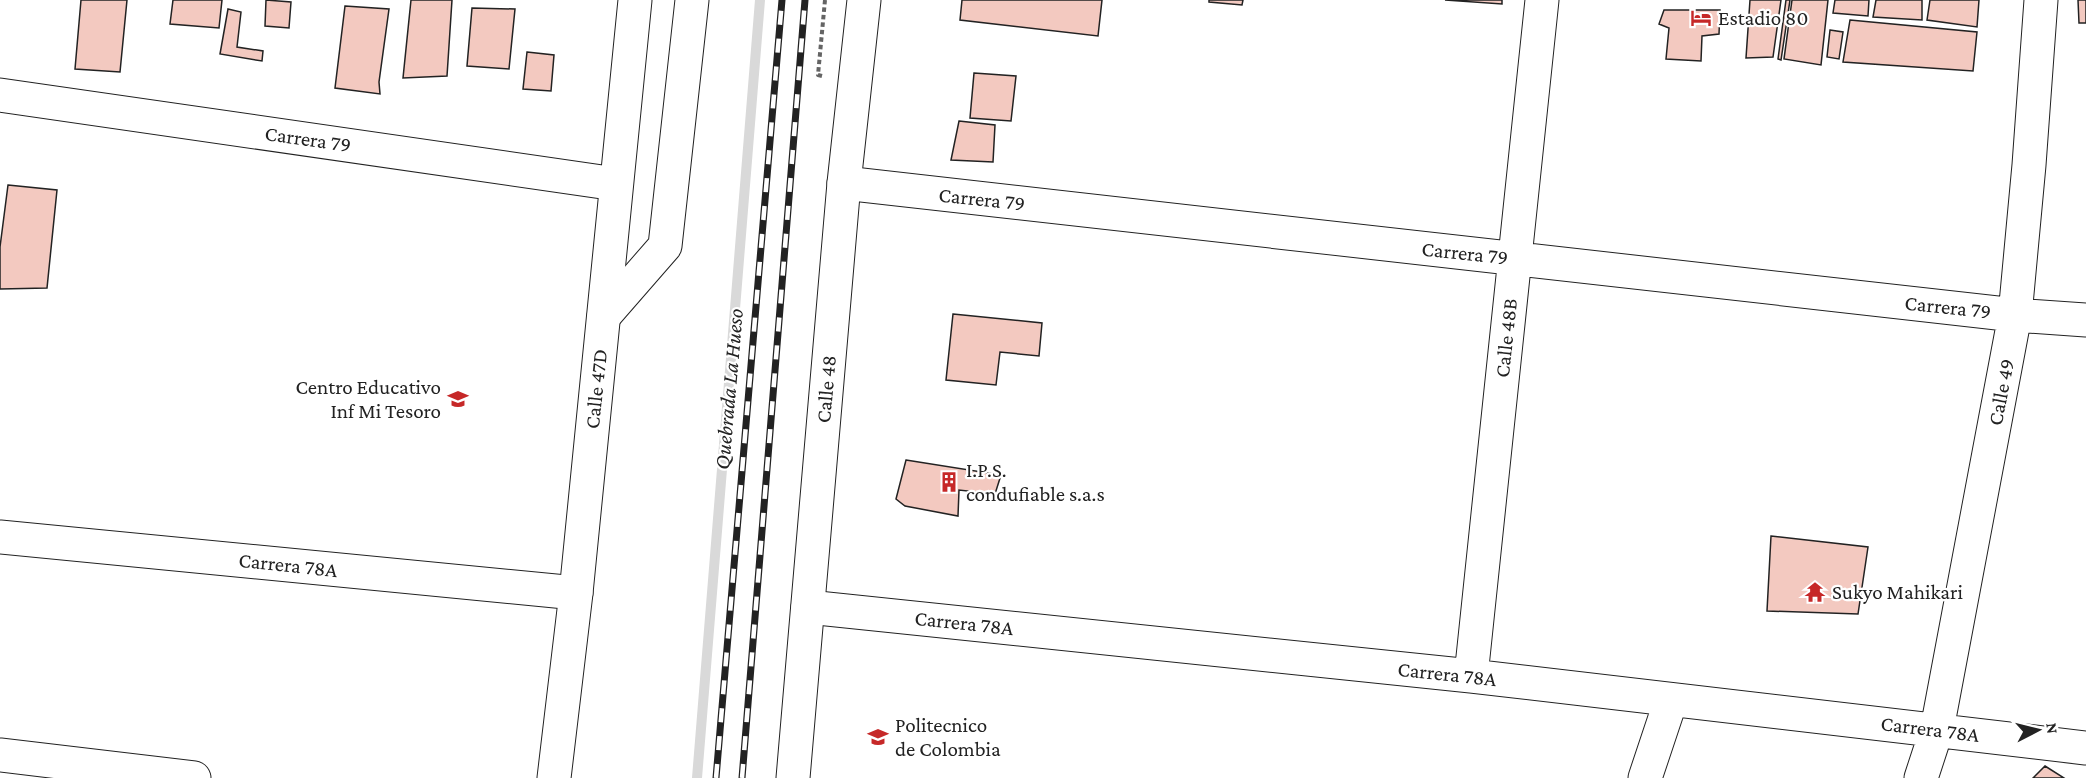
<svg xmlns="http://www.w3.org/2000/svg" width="2086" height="778" font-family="'Crimson Pro',serif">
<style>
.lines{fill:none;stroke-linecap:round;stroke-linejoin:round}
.stream{stroke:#d9d9d9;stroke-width:10}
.building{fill:#f3c9c0;stroke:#222;stroke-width:1.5}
.minor-casing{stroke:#222;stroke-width:35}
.major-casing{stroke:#222;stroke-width:35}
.path{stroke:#646464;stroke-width:4;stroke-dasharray:4.5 3;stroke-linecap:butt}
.minor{stroke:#fff;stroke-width:33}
.major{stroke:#fff;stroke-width:33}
.rail-casing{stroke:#222;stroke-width:7}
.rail{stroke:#fff;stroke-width:4.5;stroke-dasharray:14;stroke-linecap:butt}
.labels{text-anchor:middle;stroke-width:4.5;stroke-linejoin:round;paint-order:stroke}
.poi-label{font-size:21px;fill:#222;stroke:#fff;text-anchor:start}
.street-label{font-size:21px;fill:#222;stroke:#fff}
.water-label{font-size:22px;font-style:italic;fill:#222;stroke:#fff}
</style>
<rect width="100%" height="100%" fill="#fff"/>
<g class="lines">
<path class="stream" d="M697,778L760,0"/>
</g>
<path class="building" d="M81,0H127L120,72L75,69Z
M173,0H222L219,28L170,24Z
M266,0L291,2L289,28L265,26Z
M411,0H452L447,76L403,78Z
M962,0H1102L1098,36L960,20Z
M1209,0H1243L1242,5L1209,2Z
M1445,0H1502V4Z
M1750,0H1781L1773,57L1746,58Z
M1786,0H1790L1781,60L1778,59Z
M1792,0H1828L1821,65L1784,59Z
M1835,0H1869L1868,16L1833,13Z
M1876,0H1922V20L1873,17Z
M1930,0H1979L1977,27L1927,20Z
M2078,0H2086V23H2079Z
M345,6L389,9L379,82L380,94L335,88Z
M472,8L515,9L509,69L467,66Z
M228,9L241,12L237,47L263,51L262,61L220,54Z
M1664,10H1720L1719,34L1702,36L1701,61L1666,59L1669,28L1659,24Z
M1850,20L1977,32L1973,71L1843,62Z
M1830,30L1843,32L1839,59L1827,57Z
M527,52L554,55L551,91L523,89Z
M974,73L1016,76L1011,121L970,118Z
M959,121L995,125L993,162L951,160Z
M8,185L57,190L47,288L0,289V247Z
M953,314L1042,323L1039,356L1000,352L996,385L946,380Z
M906,460L1001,475L995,494L959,490L958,516L905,506L896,499Z
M1771,536L1868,547L1858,614L1767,611Z
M2045,766L2064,778H2033Z"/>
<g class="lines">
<g class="minor-casing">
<path id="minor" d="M0,95L616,184
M844,183L2015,315L2086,320
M604,316L665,246L692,0
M0,537L576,593
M808,607L1471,676L2086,748
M1471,676L1542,0
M0,755L194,778
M1645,778L1671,700
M1921,778L1937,729L2015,315L2029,165L2041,0"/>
</g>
<g class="major-casing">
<path id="major" d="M554,778L576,593L635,0
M793,778L844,183L864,0"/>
</g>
<path class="path" d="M822,76L818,75L825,0"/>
<use href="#minor" class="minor"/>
<use href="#major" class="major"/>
<g class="rail-casing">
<path id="rail" d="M716,778L782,0
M742,778L805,0"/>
</g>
<use href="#rail" class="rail"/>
</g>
<defs>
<g id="hotel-bare" transform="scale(1.62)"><path d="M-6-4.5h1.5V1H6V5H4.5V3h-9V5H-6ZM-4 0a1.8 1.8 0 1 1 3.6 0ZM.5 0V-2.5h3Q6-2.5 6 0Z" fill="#c62828" stroke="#fff" stroke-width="2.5" paint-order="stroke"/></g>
<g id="school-bare" transform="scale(1.62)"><path d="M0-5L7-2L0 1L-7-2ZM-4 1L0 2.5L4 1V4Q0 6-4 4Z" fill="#c62828" stroke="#fff" stroke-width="2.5" paint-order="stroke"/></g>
<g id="building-bare" transform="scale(1.62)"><path d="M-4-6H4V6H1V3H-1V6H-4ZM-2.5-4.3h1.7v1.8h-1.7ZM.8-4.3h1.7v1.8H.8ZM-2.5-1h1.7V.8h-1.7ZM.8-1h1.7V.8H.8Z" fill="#c62828" stroke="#fff" stroke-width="2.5" paint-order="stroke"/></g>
<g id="temple-bare" transform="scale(1.62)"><path d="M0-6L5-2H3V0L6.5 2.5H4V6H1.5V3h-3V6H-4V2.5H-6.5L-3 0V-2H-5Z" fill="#c62828" stroke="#fff" stroke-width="2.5" paint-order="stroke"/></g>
<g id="university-bare" transform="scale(1.62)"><path d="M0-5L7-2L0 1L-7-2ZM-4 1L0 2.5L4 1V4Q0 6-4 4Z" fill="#c62828" stroke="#fff" stroke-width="2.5" paint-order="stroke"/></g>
</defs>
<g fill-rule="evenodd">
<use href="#hotel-bare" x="1701" y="18"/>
<use href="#school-bare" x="458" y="399"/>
<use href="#building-bare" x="949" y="482"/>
<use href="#temple-bare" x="1815" y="592"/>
<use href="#university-bare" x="878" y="737"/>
</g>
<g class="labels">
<g class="poi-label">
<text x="1718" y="25">Estadio 80</text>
<text x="441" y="394" text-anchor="end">Centro Educativo<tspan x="441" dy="24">Inf Mi Tesoro</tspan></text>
<text x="966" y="477">I.P.S.<tspan x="966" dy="24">condufiable s.a.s</tspan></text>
<text x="1832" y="599">Sukyo Mahikari</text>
<text x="895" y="732">Politecnico<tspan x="895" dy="24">de Colombia</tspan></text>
</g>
<g class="street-label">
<text transform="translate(308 139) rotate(8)" y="7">Carrera 79</text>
<text transform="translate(982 199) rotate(6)" y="7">Carrera 79</text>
<text transform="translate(1465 253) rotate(6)" y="7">Carrera 79</text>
<text transform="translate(1948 307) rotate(6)" y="7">Carrera 79</text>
<text transform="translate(1506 338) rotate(-84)" y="7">Calle 48B</text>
<text transform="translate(596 389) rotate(-84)" y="7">Calle 47D</text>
<text transform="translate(826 389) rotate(-85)" y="7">Calle 48</text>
<text transform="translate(2001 392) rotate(-79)" y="7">Calle 49</text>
<text transform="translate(288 565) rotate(6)" y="7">Carrera 78A</text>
<text transform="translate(964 623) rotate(6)" y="7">Carrera 78A</text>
<text transform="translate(1447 674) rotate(6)" y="7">Carrera 78A</text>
<text transform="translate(1930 729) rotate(7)" y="7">Carrera 78A</text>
</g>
<g class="water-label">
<text transform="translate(728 389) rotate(-85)" y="8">Quebrada La Hueso</text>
</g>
</g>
<g transform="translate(2038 730) rotate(83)" stroke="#ffffff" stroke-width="4.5" paint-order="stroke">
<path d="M0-4.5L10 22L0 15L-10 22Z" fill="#222222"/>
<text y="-9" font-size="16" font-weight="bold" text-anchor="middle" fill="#222222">N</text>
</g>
</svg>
